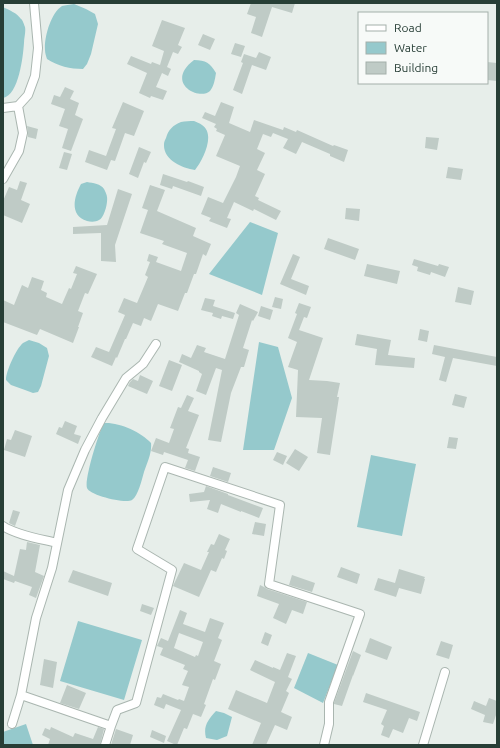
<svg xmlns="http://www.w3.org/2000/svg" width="500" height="748" font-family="Ubuntu,sans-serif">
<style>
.water{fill:#95c9cc}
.building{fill:#bfcbc6;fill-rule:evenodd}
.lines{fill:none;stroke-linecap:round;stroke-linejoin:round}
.street-casing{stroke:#aab6b0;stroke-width:10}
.street{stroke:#fff;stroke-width:8}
</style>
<rect width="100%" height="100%" fill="#e7eeea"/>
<path class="water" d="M74,4L86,9L95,14L98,24L91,54L87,64L83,69C70,69 58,66 47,59C46,56 45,53 45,50C44,37 51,13 62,6C65,5 70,5 74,4Z
M3,7C9,10 17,13 21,19C23,20 24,25 25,27C26,32 24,38 24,43C23,56 19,95 3,98Z
M194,60C206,60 210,63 216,73C215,79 214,86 210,91C199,101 164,83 194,60Z
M194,121C196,122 200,123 202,125C216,134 203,160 195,170C182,168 163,160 164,144C164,142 165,140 166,138C168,130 173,125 181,122C185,121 190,121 194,121Z
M87,182C93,183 101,184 104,189C105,191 107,195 107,197C108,203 104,218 99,220C96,222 91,222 87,221C69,215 74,197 81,184Z
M250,222L278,233L262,295L209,274Z
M29,340L39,343L47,348L49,356L41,386L38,392L33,393L25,390L11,385L6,380C6,371 16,349 23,343C25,342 27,341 29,340Z
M259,342L278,347L292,398L274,450H243Z
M104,423C119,422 141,432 151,443C152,453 147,463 144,472C142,479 138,496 132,500C125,504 89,495 87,488C84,480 99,431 104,423Z
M371,455L416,464L402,536L357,527Z
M78,621L142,640L124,700L60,681Z
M308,653L338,665L323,703L294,688Z
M216,711L224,713L232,717L227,736L217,740L206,738C203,726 208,720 216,711Z
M26,724L33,745H3V732Z"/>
<path class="building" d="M251,3H295L292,13L272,7L262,37L251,33L256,17L247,14Z
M162,20L185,28L178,45L182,47L178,54L173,52L167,67L171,69L168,76L162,73L156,87L167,91L163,100L151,96L150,98L139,93L147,73L127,64L131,56L151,64L152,62L160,65L164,51L152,46Z
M203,34L215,39L210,50L198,45Z
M235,43L245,46L241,57L231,54Z
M259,52L271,57L266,70L252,65L242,94L233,90L243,63L241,62L244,54L256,58Z
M487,62L497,63V81L487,80Z
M65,87L74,91L70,99L79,103L75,115L83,119L71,151L62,148L68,129L59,126L65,109L51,104L54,95L60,97Z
M123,102L144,111L134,136L125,133L115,161L111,160L107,170L85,162L89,150L106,156L116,129L112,128Z
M221,102L234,107L229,123L250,132L254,120L283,130L284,127L296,132L297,130L333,146L334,145L348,150L344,162L330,156V154L302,142L296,154L283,148L288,139L273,133L271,137L263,134L257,149L265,153L257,170L265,174L255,196L259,198L258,200L281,211L276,220L254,209L253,211L234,202L227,218L231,219L227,228L209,221L211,218L201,214L208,197L223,203L236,177L240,166L216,156L225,135L216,131L217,129L214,127L216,124L202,118L205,112L215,116Z
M27,126L38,129L36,139L28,137V132Z
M426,137L439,138L437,150L425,148Z
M139,147L151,152L146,163L144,162L138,178L129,174Z
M64,152L72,154L67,170L59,168Z
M448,167L463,169L461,180L446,178Z
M163,174L187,182L188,181L204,187L201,196L173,186L172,189L160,185Z
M20,181L27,183L21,200L30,204L22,223L3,215V201L9,187L17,190Z
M150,185L165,190L157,211L196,228L193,236L211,244L206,256L203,254L196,274H194L187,293H185L178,311L158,304L151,321L144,318L141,326L133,323L126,339H125L117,358L116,357L112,366L91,357L96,347L109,352L125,315L118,312L124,298L137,303L148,277L145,275L150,262L147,261L149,254L158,257L156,262L181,271L187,253L162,244L164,241L140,233L148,210L142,208Z
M118,189L132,194L115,245L116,262L101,261V233L73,234V227L107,225Z
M346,208L360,209L359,221L345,219Z
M328,238L359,249L355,260L324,249Z
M293,254L300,257L291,279L309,286L306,295L280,284Z
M414,259L438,266L439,264L449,267L445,277L431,272L430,275L417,271L418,267L412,265Z
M367,264L400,271L397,284L364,276Z
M76,266L97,274L88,294L85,293L78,311L83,313L78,327H79L73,343L40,329L37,335L3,322V300L14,305L22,285L28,288L32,277L44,281L41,290L47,293L46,297L62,304L69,288L71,289L77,274L73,273Z
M458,287L474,291L471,305L455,302Z
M275,297L283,299L281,309L272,307Z
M205,298L215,300L213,306L235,313L233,319L222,316L221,319L212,316L213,313L201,310Z
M299,303L311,307L307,318L304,317L299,330L323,338L309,380L327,381L340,383L337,397H339L330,455L317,453L322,418L296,417L298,370L288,367L297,342L288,338L297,314L295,313Z
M240,304L258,312L253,321L252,320L243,348L249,350L244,367H241L231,393L221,442L208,440L222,370L216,368L206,395L196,391L202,374L199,372V371L179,362L182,354L191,358L197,345L206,348L204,352L225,359L239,315L236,313Z
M261,306L273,310L270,320L258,316Z
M420,329L429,331L427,342L418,340Z
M357,334L391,340L388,355L415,358L414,368L375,365L377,349L355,345Z
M434,345L497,357V366L453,358L446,382L439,380L445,357L432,354Z
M169,360L182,365L172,391L159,386Z
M140,375L153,381L147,394L128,386L130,382L133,379L138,381Z
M455,394L467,397L464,408L452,405Z
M187,395L194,398L188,411L199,415L186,448L189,449L188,453L200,457L195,471L185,468L188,460L164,452L163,455L151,451L156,438L169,443L174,429L170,428L178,407L181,408Z
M65,421L77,426L74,434L81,436L78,444L56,434L59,427L62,428Z
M15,430L32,436L25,457L4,450L7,439L11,440Z
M449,437L458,438L456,449L447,448Z
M295,449L308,457L299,471L286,463Z
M277,452L287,456L283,465L273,460Z
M213,467L231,473L228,482L210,476Z
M206,486L228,494V495L263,508L259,518L241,511V512L221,504L218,513L207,509L210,500L190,502L189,494L204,492Z
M13,510L20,512L15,526L9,523Z
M255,522L266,524L264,536L252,534Z
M219,534L230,539L225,550L227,551L224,559L222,558L216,572L211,570L199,597L173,586L184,563L201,570L209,552H207L211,544L214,545Z
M27,542L40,545L35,572L44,576L36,598L29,595L32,587L15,581L14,583L3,579V571L14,576L20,549L26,550Z
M341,567L360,574L357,584L337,577Z
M399,569L425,577L424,579H425L421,594L399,588L396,597L374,590L378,578L395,583Z
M73,570L112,583L108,596L68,582Z
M292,575L315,583L312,592L289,585Z
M260,585L264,587L267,589L307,602L303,614L292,610L286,624L273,618L279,604L257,596Z
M142,604L154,608L151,615L140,611Z
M180,610L187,613L183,624L205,632L210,618L224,623L218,638L222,640L214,661L221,664L215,680L213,679L204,704L206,705L201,717L193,714L187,729L184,728L177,745H176L167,741L181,710L166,704L164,709L154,705L157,697L161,698L163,694L178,700L179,699L184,701L189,687L182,685L188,671L183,669L185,665L160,655L163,648L157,646L161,638L168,641ZM179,633L203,642L198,656L196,655L195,657L174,648Z
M265,632L272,635L268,646L261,643Z
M370,638L392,647L387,660L365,652Z
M441,641L453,645L449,659L436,655Z
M353,651L361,655L353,676V675L342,706L334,704V703Z
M287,653L296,656L288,677L292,679L286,691L289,693L281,712L292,717L287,730L275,725L266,745H252L261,723L228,709L236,690L267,703L275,682L250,670L255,660L273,668V667L280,670Z
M44,659L57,662L53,688L40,685Z
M67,685L86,693L79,709L60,703Z
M366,693L420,712L417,721L409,718L403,733L393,729L389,738L381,735L384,726L381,724L387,710L363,702Z
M489,698L497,701V712L493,724L483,722L485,715L471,709L474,701L486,706Z
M51,727L73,737L75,733L93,739L98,727L104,729L100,745H48L50,739L42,735L45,728L50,730Z
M116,729L133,735L130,745H111Z
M152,730L166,736L164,743L150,737Z"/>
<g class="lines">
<g class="street-casing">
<path id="street" d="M3,108L18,106L28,95L35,76L38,48L34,3
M3,179L19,151L23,133L18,106
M3,526C16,535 41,539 57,543
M21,695L111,726L117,710L136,703L172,570L137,549L165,467L280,505L269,584L360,614L329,702V724L324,745
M12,724L21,695L36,618L52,568L68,490L85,450L102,418L126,378L143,364L156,344
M105,745L111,726
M423,745L445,672"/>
</g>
<use href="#street" class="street"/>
</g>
<rect width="500" height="748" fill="none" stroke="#273e36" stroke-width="8"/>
<rect x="358" y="12" width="130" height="72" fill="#f7faf8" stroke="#a4afaa"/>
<rect x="366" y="25" width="20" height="6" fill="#ffffff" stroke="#a4afaa"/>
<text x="394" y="32" font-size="12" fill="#273e36">Road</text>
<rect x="366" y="42" width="20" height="12" fill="#95c9cc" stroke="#a4afaa"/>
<text x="394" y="52" font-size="12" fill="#273e36">Water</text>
<rect x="366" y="62" width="20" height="12" fill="#bfcbc6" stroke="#a4afaa"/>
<text x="394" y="72" font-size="12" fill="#273e36">Building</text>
</svg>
